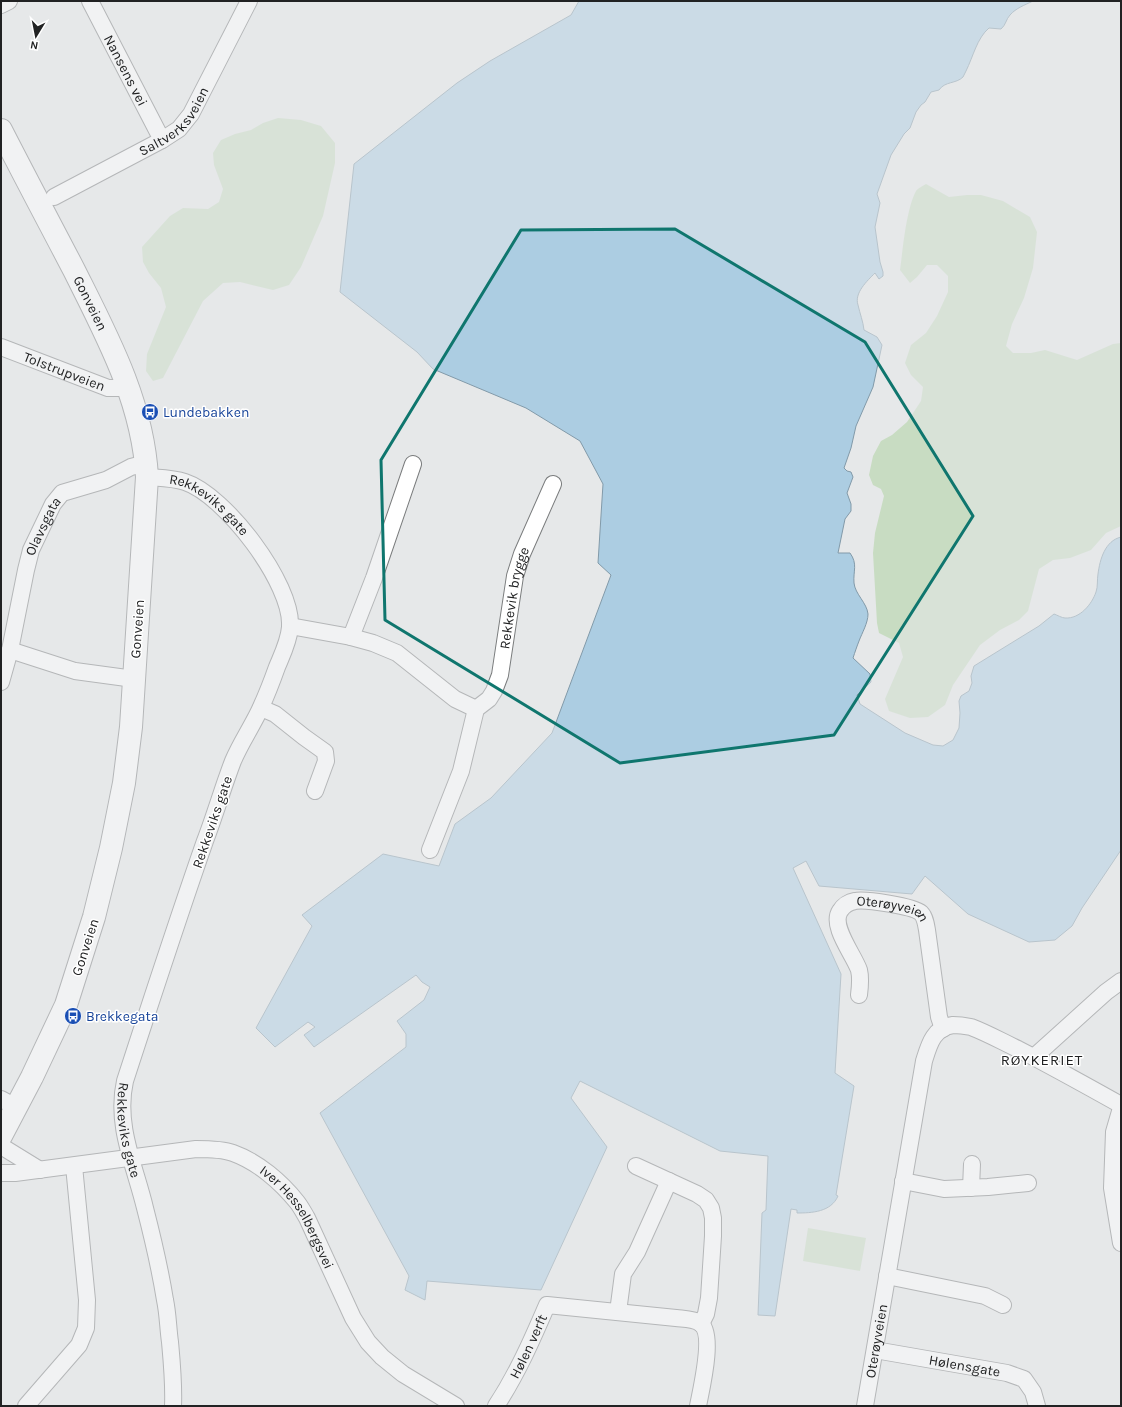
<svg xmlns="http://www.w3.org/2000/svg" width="1122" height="1407" font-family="Karla,sans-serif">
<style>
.green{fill:#c8dcc2}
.water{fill:#accde2;stroke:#829aa9}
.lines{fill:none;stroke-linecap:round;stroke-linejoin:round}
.street-casing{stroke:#7a7c7d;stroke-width:18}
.secondary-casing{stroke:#7a7c7d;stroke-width:24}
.street{stroke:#fff;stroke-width:16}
.secondary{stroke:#fff;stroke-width:22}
.marked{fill:none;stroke:#0f766e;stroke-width:3;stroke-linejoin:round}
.labels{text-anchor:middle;stroke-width:3;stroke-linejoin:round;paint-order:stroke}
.street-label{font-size:14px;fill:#212223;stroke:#fff}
.transit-label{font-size:14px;fill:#164399;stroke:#fff;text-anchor:start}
.neighbourhood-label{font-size:15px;letter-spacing:1px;fill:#212223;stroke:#fff}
</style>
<rect width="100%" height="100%" fill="#e6e8e9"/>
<path class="green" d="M278,118L301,120L321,126L335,143V163L323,216L301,267L289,285L273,290L240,282L223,283L203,301L163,378L153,381L146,371L147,354L166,307L161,288L149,273L143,262L142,247L170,216L183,208L208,209L219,202L223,189L214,165L213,153L221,140L235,134L251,130L263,123Z
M926,184L949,197L967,195H981L1003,201L1030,217L1037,232L1033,268L1024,298L1012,324L1006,346L1013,353H1031L1045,350L1077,360L1113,344L1121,343V526L1106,533L1091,550L1070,558L1053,560L1039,569L1028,611L1019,620L1000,630L980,645L953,685L945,705L928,717L910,718L889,711L885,699L903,657L899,643L879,633L877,623L873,553L875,533L884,496L881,489L873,485L869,475L873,456L881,441L892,435L907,422L921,401L923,387L911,375L905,363L911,345L926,333L937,316L948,292V276L937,265H927L917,277L910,283L900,270C903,249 906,210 916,191C918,188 923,186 926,184Z
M808,1228L866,1238L860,1271L803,1261Z"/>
<path class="water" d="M579,1H1033C1025,5 1016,8 1010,15C1006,19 1006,25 1001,29L989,28C977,38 973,57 966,71C965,73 964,75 963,77C956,84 945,81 939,90L931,92L925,102L921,105L916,112L910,128L904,134L891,155L877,194L880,203L875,227L880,262L883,272V276L879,279L875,273C867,281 854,293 858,305C860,314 863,321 864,330L877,337L882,345L873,387L856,426L851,448L844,468L847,471L851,472L853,477L847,493L851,504V511L845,519L838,553H850C858,564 853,571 854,583C855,594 867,603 868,614C868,623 862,633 859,641C857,646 855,652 853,658L870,674L871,682L857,695L860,704L905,733L933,745L943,746L953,740L959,728L960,713L959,701L961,696L969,691L972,683L971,676L974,666L1039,626L1054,614C1057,615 1062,618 1065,618C1080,619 1092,604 1096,592C1098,587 1097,579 1098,574C1100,559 1105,541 1121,537V850L1082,908L1072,926L1055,940L1029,942L968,914L925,876L912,894L819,886L806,861L793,868L841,974L835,1073L854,1086L836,1195L838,1196C831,1212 812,1213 797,1213V1210L791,1209L775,1316L758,1315L762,1213L766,1210L768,1156L720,1151L580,1081L571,1098L607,1147L541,1290L427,1281L425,1300L405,1290L409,1276L320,1113L406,1047V1034L397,1021L424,1000L430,987L422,982L416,975L314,1047L304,1035L315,1027L308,1022L275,1047L256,1028L312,926L302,915L383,854L439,866L455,824L491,798L552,733L611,575L598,563L603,484L580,441L526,408L433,369L417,352L340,292L354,164L457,83L490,61L571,15Z"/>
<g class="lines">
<g class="street-casing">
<g id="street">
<path id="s1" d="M90,1L162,140"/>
<path d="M1,5L9,1"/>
<path id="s2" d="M54,197L162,140L179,129L191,114L249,1"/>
<path id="s3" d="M1,347L108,388H129"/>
<path id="s4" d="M147,477C159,478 173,478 185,482C225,495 293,584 290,627C289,641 282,655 277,667C272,681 267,694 261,707C253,725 241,742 233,761C223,787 215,815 205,841C177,921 151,1001 125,1081C115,1125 135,1166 145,1208C153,1239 160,1269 165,1300C168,1314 168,1328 170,1342C172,1364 174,1384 173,1406"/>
<path d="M290,626L351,637L373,643L397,653L455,699L476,709"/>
<path d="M351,637L374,578L413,464"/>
<path d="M10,650L75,671L134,679"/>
<path id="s5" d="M1,682L10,650L26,570L31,550L53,504L62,493L106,480L131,467L146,463"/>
<path d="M261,708L275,714L304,737L325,752L326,761L315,791"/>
<path id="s6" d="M430,850L461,771L476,709L489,699L494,691L500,675L515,576L522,554L553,484"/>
<path id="s7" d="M859,995C860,987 861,978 859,970C854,955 830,926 840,911C843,906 849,902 855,901C865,899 913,906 921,913C925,917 926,924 927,930L939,1017L943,1029"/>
<path d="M1034,1057L1106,992L1121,981"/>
<path d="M1,1099L16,1107"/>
<path d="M1121,1108L1114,1132L1112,1188L1121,1243"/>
<path d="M1,1146L40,1170"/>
<path d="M636,1166L697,1194L706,1200L711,1208L713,1218V1236L709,1298L706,1314L701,1324"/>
<path id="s8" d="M1,1173H15L196,1149C208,1149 222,1149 233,1153C258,1162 281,1182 297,1202C301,1207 304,1213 307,1218L353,1318L368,1342L382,1357L403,1374L456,1406"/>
<path d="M903,1181L944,1189L988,1187L1028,1183"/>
<path d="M971,1188L972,1164"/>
<path d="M887,1276L985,1296L1003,1305"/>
<path d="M618,1312L623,1274L637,1252L669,1181"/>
<path id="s9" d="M875,1350L1007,1373L1024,1379L1033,1392L1037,1406"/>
<path d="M26,1406L79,1345L86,1328L87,1300L74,1166"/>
<path id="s10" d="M496,1406C517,1374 532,1340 547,1305L676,1318C684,1319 694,1319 700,1323C715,1333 701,1390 698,1406"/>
<path id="s11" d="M865,1406L924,1061C929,1045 933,1028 953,1025C958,1025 966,1026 971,1027C987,1033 1003,1042 1018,1049C1053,1067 1087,1086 1121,1105"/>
</g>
</g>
<g class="secondary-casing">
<g id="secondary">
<path id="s12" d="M1,130C25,177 50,224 74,270C107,336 143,402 147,477L131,727L124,783L111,848L94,917L66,1005L32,1077L1,1136"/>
</g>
</g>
<use href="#street" class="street"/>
<use href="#secondary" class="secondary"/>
</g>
<path d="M0 0H1122V1407H0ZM675,229L865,342L973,516L834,735L620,763L385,620L381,460L521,230Z" fill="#e6e8e9" fill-opacity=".55" fill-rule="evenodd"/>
<path class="marked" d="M675,229L865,342L973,516L834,735L620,763L385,620L381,460L521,230Z"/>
<defs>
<g id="bus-disc" transform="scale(0.9)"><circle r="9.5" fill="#1a4fb4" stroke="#fff"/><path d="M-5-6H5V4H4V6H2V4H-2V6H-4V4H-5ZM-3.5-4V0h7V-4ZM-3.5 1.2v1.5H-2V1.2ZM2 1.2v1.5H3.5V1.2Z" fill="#fff"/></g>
</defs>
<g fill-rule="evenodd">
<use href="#bus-disc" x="150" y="412"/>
<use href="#bus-disc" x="73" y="1016"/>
</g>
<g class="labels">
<g class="street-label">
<text dy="5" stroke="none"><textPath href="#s1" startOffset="78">Nansens vei</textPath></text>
<text dy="5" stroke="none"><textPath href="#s2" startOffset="144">Saltverksveien</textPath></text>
<text dy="5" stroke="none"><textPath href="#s12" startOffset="195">Gonveien</textPath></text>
<text dy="5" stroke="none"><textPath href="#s3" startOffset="68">Tolstrupveien</textPath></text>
<text dy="5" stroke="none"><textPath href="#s4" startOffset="71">Rekkeviks gate</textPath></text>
<text dy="5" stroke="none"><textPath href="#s5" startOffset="162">Olavsgata</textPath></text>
<text dy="5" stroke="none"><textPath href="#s6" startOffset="270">Rekkevik brygge</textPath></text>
<text transform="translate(137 629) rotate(-86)" y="5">Gonveien</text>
<text transform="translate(212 822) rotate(-71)" y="5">Rekkeviks gate</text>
<text dy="5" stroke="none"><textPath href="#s7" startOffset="147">Oterøyveien</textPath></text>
<text transform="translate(85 947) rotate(-72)" y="5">Gonveien</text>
<text dy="5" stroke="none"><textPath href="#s4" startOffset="758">Rekkeviks gate</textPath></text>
<text dy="5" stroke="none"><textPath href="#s8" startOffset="328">Iver Hesselbergsvei</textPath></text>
<text dy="5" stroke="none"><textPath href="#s11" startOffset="66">Oterøyveien</textPath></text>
<text dy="5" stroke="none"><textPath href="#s10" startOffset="68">Hølen verft</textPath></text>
<text dy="5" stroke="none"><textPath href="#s9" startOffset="91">Hølensgate</textPath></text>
</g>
<g class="transit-label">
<text x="163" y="417">Lundebakken</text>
<text x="86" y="1021">Brekkegata</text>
</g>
<g class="neighbourhood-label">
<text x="1042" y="1065">RØYKERIET</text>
</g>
</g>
<rect width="1122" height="1407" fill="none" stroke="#212223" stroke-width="4"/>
<g transform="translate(36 36) rotate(190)" stroke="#ffffff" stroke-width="3" paint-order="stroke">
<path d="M0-3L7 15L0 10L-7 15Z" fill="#212223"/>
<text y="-6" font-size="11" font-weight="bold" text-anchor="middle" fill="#212223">N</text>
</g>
</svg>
